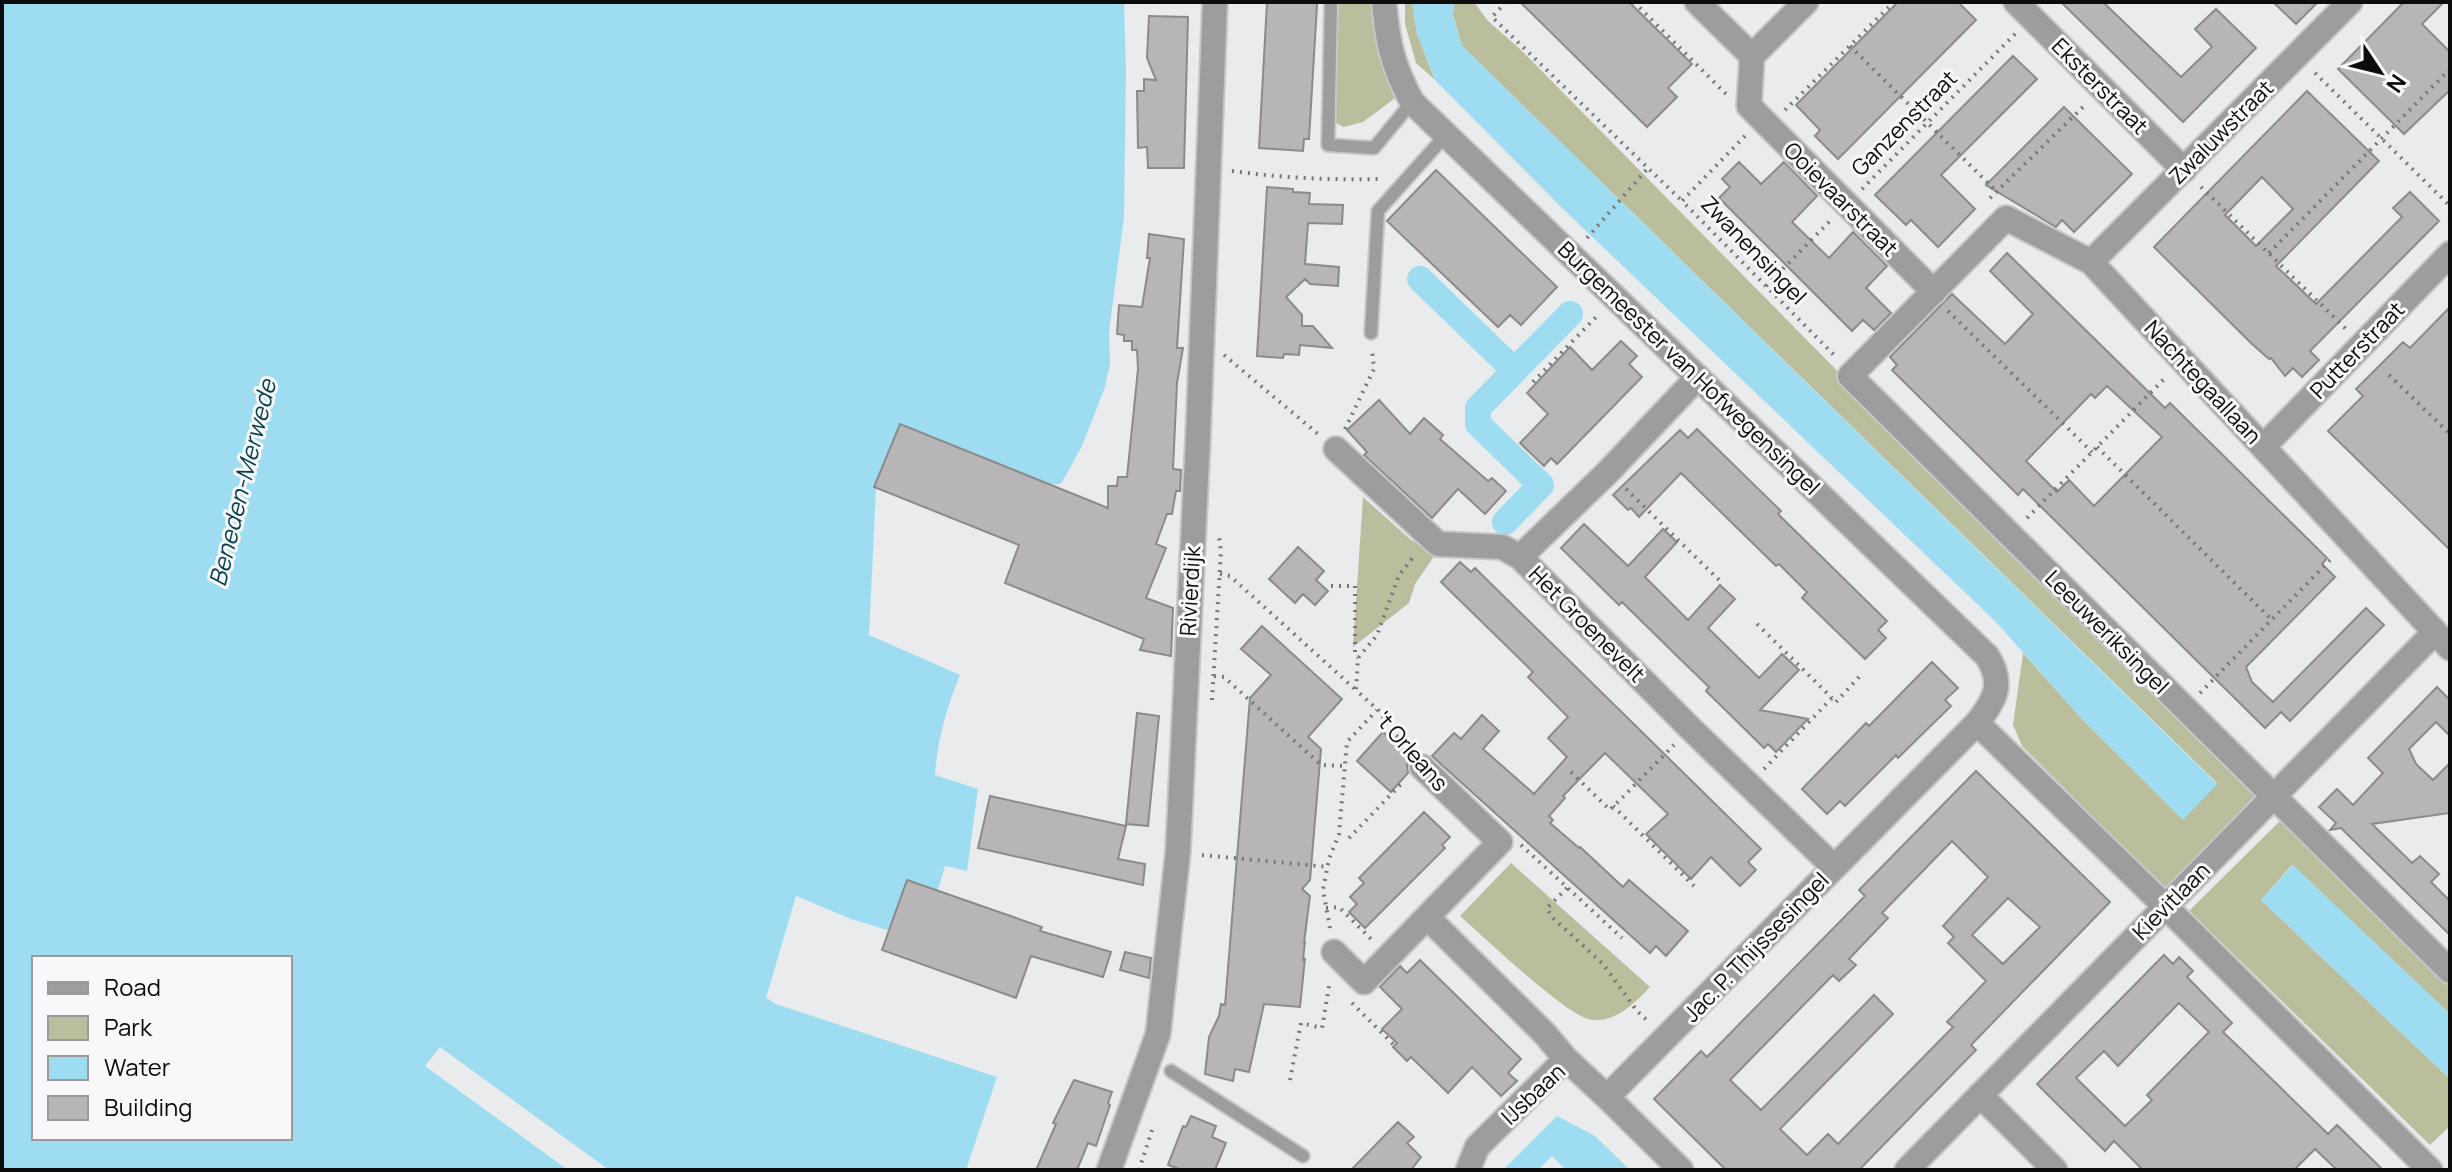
<svg xmlns="http://www.w3.org/2000/svg" width="2452" height="1172" font-family="Manrope,sans-serif">
<style>
.green{fill:#bbbe9d}
.water{fill:#9eddf1;fill-rule:evenodd}
.pier{fill:#eaebec}
.lines{fill:none;stroke-linecap:round;stroke-linejoin:round}
.canal{stroke:#9eddf1;stroke-width:26}
.building{fill:#b7b5b5;stroke:#8c8a8a;stroke-width:2;fill-rule:evenodd}
.service-casing{stroke:#c6c7c8;stroke-width:16}
.minor-casing{stroke:#c6c7c8;stroke-width:28}
.tertiary-casing{stroke:#c6c7c8;stroke-width:28}
.path{stroke:#767778;stroke-width:4;stroke-dasharray:2 6;stroke-linecap:butt}
.service{stroke:#9d9d9e;stroke-width:12}
.minor{stroke:#9d9d9e;stroke-width:24}
.tertiary{stroke:#9d9d9e;stroke-width:24}
.labels{text-anchor:middle;stroke-width:6;stroke-linejoin:round;paint-order:stroke}
.street-label{font-size:22px;fill:#0c0c0d;stroke:#f8f8fa}
.water-label{font-size:24px;font-style:italic;fill:#033f4c;stroke:#f8f8fa}
</style>
<rect width="100%" height="100%" fill="#eaebec"/>
<path class="green" d="M1334,2H1372C1375,35 1381,67 1398,96L1363,122L1343,127L1335,122Z
M1405,2H1412L1417,34L1435,80L1416,63L1405,24Z
M1454,2H1474L1488,21L1521,50L1863,397L2265,796L2170,894L2022,746L2013,725L2023,653L2083,720L2183,819L2217,783L1462,46L1453,15Z
M1363,497L1411,540L1437,552L1415,584L1409,603L1353,647Z
M2281,820L2450,985V1014L2292,865L2261,900L2450,1079V1126L2430,1145L2189,911Z
M1511,863L1650,987C1634,1004 1616,1022 1592,1020C1568,1018 1482,935 1460,916Z"/>
<path class="water" d="M2,2H1124L1126,70L1124,217L1109,332L1110,364L1105,387L1082,446L1061,484L876,489L869,635L960,675C946,710 938,737 935,775L978,789L967,871L945,866L937,893L890,931L851,919L796,896L766,998L776,1004L997,1077L966,1170H2ZM34,958H290V1138H34Z
M1412,2H1454L1453,16L1462,46L2217,784L2183,820L2083,720L1996,622L1562,208L1435,80L1417,34Z
M2293,865L2450,1014V1079L2261,900Z
M1557,1116L1595,1136L1630,1170H1566L1552,1156L1538,1170H1503Z"/>
<path class="pier" d="M440,1047L609,1170H568L425,1066Z"/>
<g class="lines">
<path class="canal" d="M1420,279L1514,370
M1505,522L1541,485L1478,424V408L1570,314"/>
</g>
<path class="building" d="M1267,2H1316L1317,5L1309,139H1304L1303,151L1259,148Z
M1520,2H1629L1692,64L1668,88L1677,97L1647,127Z
M1898,2H1958L1976,20L1838,159L1815,136L1820,130L1796,105Z
M2061,2H2103L2181,77L2212,47L2195,29L2216,9L2256,48L2183,122Z
M2273,2H2318L2296,24Z
M2404,2H2444L2422,24L2450,52V90L2404,134L2338,69Z
M1149,16L1188,17L1184,168H1148L1147,147L1138,148L1137,91H1144V79L1156,80L1147,58Z
M2013,56L2037,79L1941,175L1975,209L1938,247L1911,220L1906,225L1875,195Z
M2307,91L2379,161L2276,266L2316,304L2402,217L2393,208L2410,192L2439,221L2310,351L2319,360L2302,377L2293,368L2285,376L2271,358L2269,359L2252,344L2154,247ZM2262,177L2293,209L2256,246L2225,215Z
M2064,107L2132,174L2074,232L2062,220L2056,227L1986,185Z
M1739,162L1761,184L1784,162L1817,196L1792,222L1829,258L1853,232L1887,266L1866,288L1891,313L1874,330L1863,320L1852,331L1719,198L1730,187L1722,179Z
M1436,170L1557,287L1521,325L1510,315L1498,327L1387,221Z
M1267,187L1293,189V192L1310,193L1309,204L1343,205L1342,224L1308,223L1305,264L1339,267L1338,286L1310,284L1305,279L1286,297L1302,315V326H1313L1332,348L1300,345L1299,355L1284,354L1283,358L1257,356Z
M1149,234L1184,239L1177,348H1183L1177,383L1173,469L1181,470L1180,491H1176L1172,514H1167L1156,544L1166,548L1146,598L1173,608L1171,656L1140,650L1144,639L1005,583L1019,545L874,487L900,424L1108,508V486H1117L1118,477H1127L1138,369L1137,350H1132V341H1124V335L1117,334L1119,305L1142,307L1150,258H1147Z
M2007,253L2165,408L2170,403L2327,558L2322,564L2335,577L2246,667L2252,682L2273,702L2366,608L2384,625L2290,721L2281,712L2265,728L2023,489L2018,495L1892,370L1897,365L1890,357L1952,294L2005,344L2033,314L1990,271ZM2107,386L2162,437L2094,506L2069,480L2057,492L2026,461L2091,394L2095,398Z
M2450,307V550L2328,431L2363,396L2356,389L2403,342L2410,348Z
M1621,341L1637,356L1629,364L1642,377L1557,464L1551,458L1544,466L1520,443L1548,414L1527,393L1570,347L1592,370Z
M1379,400L1410,434L1424,418L1443,435L1440,439L1488,481L1492,478L1506,491L1485,514L1458,489L1432,518L1364,455L1367,452L1347,430Z
M1697,429L1781,511L1778,514L1887,621L1878,630L1886,638L1865,659L1802,598L1807,592L1779,564L1776,566L1681,473L1639,517L1631,508L1628,510L1613,495L1680,430L1688,438Z
M1584,524L1628,566L1663,529L1677,542L1645,577L1688,620L1720,585L1735,599L1708,628L1759,678L1782,654L1799,670L1760,710L1808,719L1776,752L1768,744L1764,748L1706,691L1709,687L1678,657L1622,602L1619,605L1561,548Z
M1298,547L1324,571L1316,580L1328,591L1315,605L1303,594L1295,603L1269,579Z
M1460,562L1471,572L1475,568L1761,849L1748,862L1756,870L1740,886L1711,857L1691,879L1646,834L1668,814L1605,753L1563,796L1565,798L1549,816L1553,820L1550,823L1579,848L1580,847L1623,887L1629,880L1688,931L1666,956L1656,946L1650,953L1432,756L1454,733L1461,739L1482,715L1499,731L1483,749L1534,794L1567,757L1548,738L1568,717L1528,677L1533,672L1441,582Z
M1262,626L1342,699L1308,737L1321,749L1310,880L1302,889L1310,896L1304,943L1305,941L1303,961L1305,958L1300,1007L1264,1004L1249,1072L1235,1069L1233,1081L1205,1074L1209,1037L1219,1016L1221,1004L1225,1005L1250,698L1271,675L1241,649Z
M1932,662L1958,688L1945,700L1951,706L1898,758L1896,755L1845,806L1840,801L1827,814L1802,789L1866,723L1869,726Z
M2437,687L2450,700V736L2436,722L2409,749L2416,764L2433,780L2450,763V813L2372,824L2412,863L2420,856L2439,874L2431,882L2450,901V935L2341,828L2330,830L2336,823L2319,807L2337,789L2353,805L2383,773L2368,758Z
M1137,713L1159,716L1148,826L1126,824Z
M1383,732L1411,757L1407,764L1408,773L1391,792L1357,761Z
M1976,771L2110,902L1971,1045L1976,1050L1859,1170H1726L1654,1099L1701,1051L1707,1057L1865,896L1859,890ZM1952,841L1988,877L1943,926L1954,937L1948,943L1986,981L1947,1022L1953,1027L1838,1144L1828,1134L1807,1155L1780,1129L1893,1014L1874,995L1761,1110L1730,1080L1833,975L1839,981L1856,965L1849,959L1888,918L1882,913ZM2008,898L2040,927L2003,964L1972,935Z
M990,796L1126,826L1118,859L1145,864L1143,885L978,848Z
M1424,812L1450,837L1442,845L1445,848L1365,928L1349,912L1357,904L1350,897L1364,883L1359,878Z
M907,880L1042,927L1040,931L1111,952L1103,977L1031,956L1016,998L882,950Z
M1125,952L1151,958L1149,978L1120,970Z
M2164,955L2173,964L2179,957L2193,971L2187,977L2232,1023L2223,1032L2246,1054L2328,1134L2337,1125L2383,1170H2337L2315,1149L2294,1170H2143L2114,1141L2105,1151L2054,1101L2037,1084ZM2179,1003L2209,1032L2147,1095L2152,1100L2125,1126L2076,1078L2104,1051L2118,1066Z
M1420,960L1521,1059L1508,1073L1517,1081L1501,1096L1472,1067L1448,1093L1411,1057L1407,1061L1393,1047L1397,1043L1382,1029L1402,1009L1380,987L1400,966L1407,973Z
M1074,1080L1112,1092L1108,1103L1110,1105L1096,1146L1088,1143L1077,1170H1036L1056,1124L1053,1123Z
M1191,1116L1216,1126L1212,1137L1226,1143L1215,1170H1182L1168,1165L1183,1126L1186,1127Z
M1398,1122L1414,1137L1407,1143L1421,1157L1411,1170H1351Z"/>
<g class="lines">
<g class="service-casing">
<path id="service" d="M1331,2L1328,145L1374,148L1412,102
M1371,333L1378,211L1445,136
M1171,1071L1303,1156"/>
</g>
<g class="minor-casing">
<path id="minor" d="M1384,2C1388,44 1392,64 1412,102L1987,656C2004,683 1996,699 1977,723L1607,1097L1681,1170
M1697,2L1752,56
M1806,2L1752,56L1749,106L1934,292
M2016,2L2184,170
M2091,262L2350,2
M1698,377L1608,472L1520,557L1690,728L1834,867
M2263,447L2450,254
M1336,449L1438,544L1502,547L1520,557
M2450,648L2091,262L2006,218L1850,376L2450,971
M1977,723L2165,906L2430,1170
M1422,767L1500,842L1427,917L1545,1034L1566,1059
M1334,952L1364,982L1427,917
M1980,1095L2055,1170
M1468,1170L1477,1147L1566,1059L1607,1097
M1907,1170L2435,632"/>
</g>
<g class="tertiary-casing">
<path id="tertiary" d="M1109,1170L1158,1034L1178,851L1198,437L1215,2"/>
</g>
<path class="path" d="M1506,2L1492,17L1682,201
M1634,2L1726,94
M1850,46L1998,193
M2315,73L2450,206
M1785,110L1894,2
M1745,136L1682,201L1837,358
M1232,171C1281,178 1329,180 1378,179L1381,177
M2201,187L2346,329
M1862,189L2016,33
M1990,198L2086,104
M1587,238L1648,168
M2269,253L2450,69
M1766,286L1830,221
M1948,311L2092,452
M1224,355L1318,434
M2389,375L2450,434
M1533,382L1598,315
M1345,429L1374,369L1372,349
M2097,447L2272,620
M1626,489L1721,582
M2027,518L2167,376
M1220,574L1230,576L1356,690
M1331,586H1355V654L1358,658
M1757,624L1832,698
M1214,676L1224,677L1321,765L1345,766
M2200,693L2334,556
M1212,700L1221,551L1219,537
M1410,747L1394,734L1379,711L1356,690L1358,658L1377,635L1399,575L1415,555
M1764,769L1832,698L1836,702L1859,677
M1571,772L1610,810L1674,745
M1613,806L1694,886
M1349,838L1403,782
M1521,845L1622,938
M1202,855L1328,867
M1567,888L1547,908L1552,917L1603,964L1637,1011L1649,1022
M1326,908L1339,907L1373,941
M1330,928L1323,890L1329,859L1339,834L1347,742L1377,710
M1352,1003L1393,1044
M1290,1080L1301,1023L1322,1028L1330,981
M1139,1170L1153,1127"/>
<use href="#service" class="service"/>
<use href="#minor" class="minor"/>
<use href="#tertiary" class="tertiary"/>
</g>
<g class="labels">
<g class="street-label">
<text transform="translate(2100 86) rotate(45)" y="8">Eksterstraat</text>
<text transform="translate(1904 123) rotate(-45)" y="8">Ganzenstraat</text>
<text transform="translate(2221 132) rotate(-45)" y="8">Zwaluwstraat</text>
<text transform="translate(1841 199) rotate(45)" y="8">Ooievaarstraat</text>
<text transform="translate(1754 250) rotate(46)" y="8">Zwanensingel</text>
<text transform="translate(2357 350) rotate(-46)" y="8">Putterstraat</text>
<text transform="translate(1689 368) rotate(44)" y="8">Burgemeester van Hofwegensingel</text>
<text transform="translate(2203 382) rotate(47)" y="8">Nachtegaallaan</text>
<text transform="translate(1190 591) rotate(-87)" y="8">Rivierdijk</text>
<text transform="translate(1587 624) rotate(45)" y="8">Het Groenevelt</text>
<text transform="translate(2107 632) rotate(45)" y="8">Leeuweriksingel</text>
<text transform="translate(1412 751) rotate(49)" y="8">'t Orleans</text>
<text transform="translate(2171 901) rotate(-45)" y="8">Kievitlaan</text>
<text transform="translate(1756 947) rotate(-46)" y="8">Jac. P. Thijssesingel</text>
<text transform="translate(1533 1094) rotate(-43)" y="8">IJsbaan</text>
</g>
<g class="water-label">
<text transform="translate(243 483) rotate(-76)" y="8">Beneden-Merwede</text>
</g>
</g>
<rect width="2452" height="1172" fill="none" stroke="#0c0c0d" stroke-width="8"/>
<rect x="32" y="956" width="260" height="184" fill="#f8f8fa" stroke="#9a9a9b" stroke-width="2"/>
<rect x="48" y="982" width="40" height="12" fill="#9d9d9e" stroke="#9a9a9b" stroke-width="2"/>
<text x="104" y="996" font-size="24" fill="#0c0c0d">Road</text>
<rect x="48" y="1016" width="40" height="24" fill="#bbbe9d" stroke="#9a9a9b" stroke-width="2"/>
<text x="104" y="1036" font-size="24" fill="#0c0c0d">Park</text>
<rect x="48" y="1056" width="40" height="24" fill="#9eddf1" stroke="#9a9a9b" stroke-width="2"/>
<text x="104" y="1076" font-size="24" fill="#0c0c0d">Water</text>
<rect x="48" y="1096" width="40" height="24" fill="#b7b5b5" stroke="#9a9a9b" stroke-width="2"/>
<text x="104" y="1116" font-size="24" fill="#0c0c0d">Building</text>
<g transform="translate(2380 72) rotate(125)" stroke="#f8f8fa" stroke-width="6" paint-order="stroke">
<path d="M0-6L14 30L0 20L-14 30Z" fill="#0c0c0d"/>
<text y="-12" font-size="22" font-weight="bold" text-anchor="middle" fill="#0c0c0d">N</text>
</g>
</svg>
